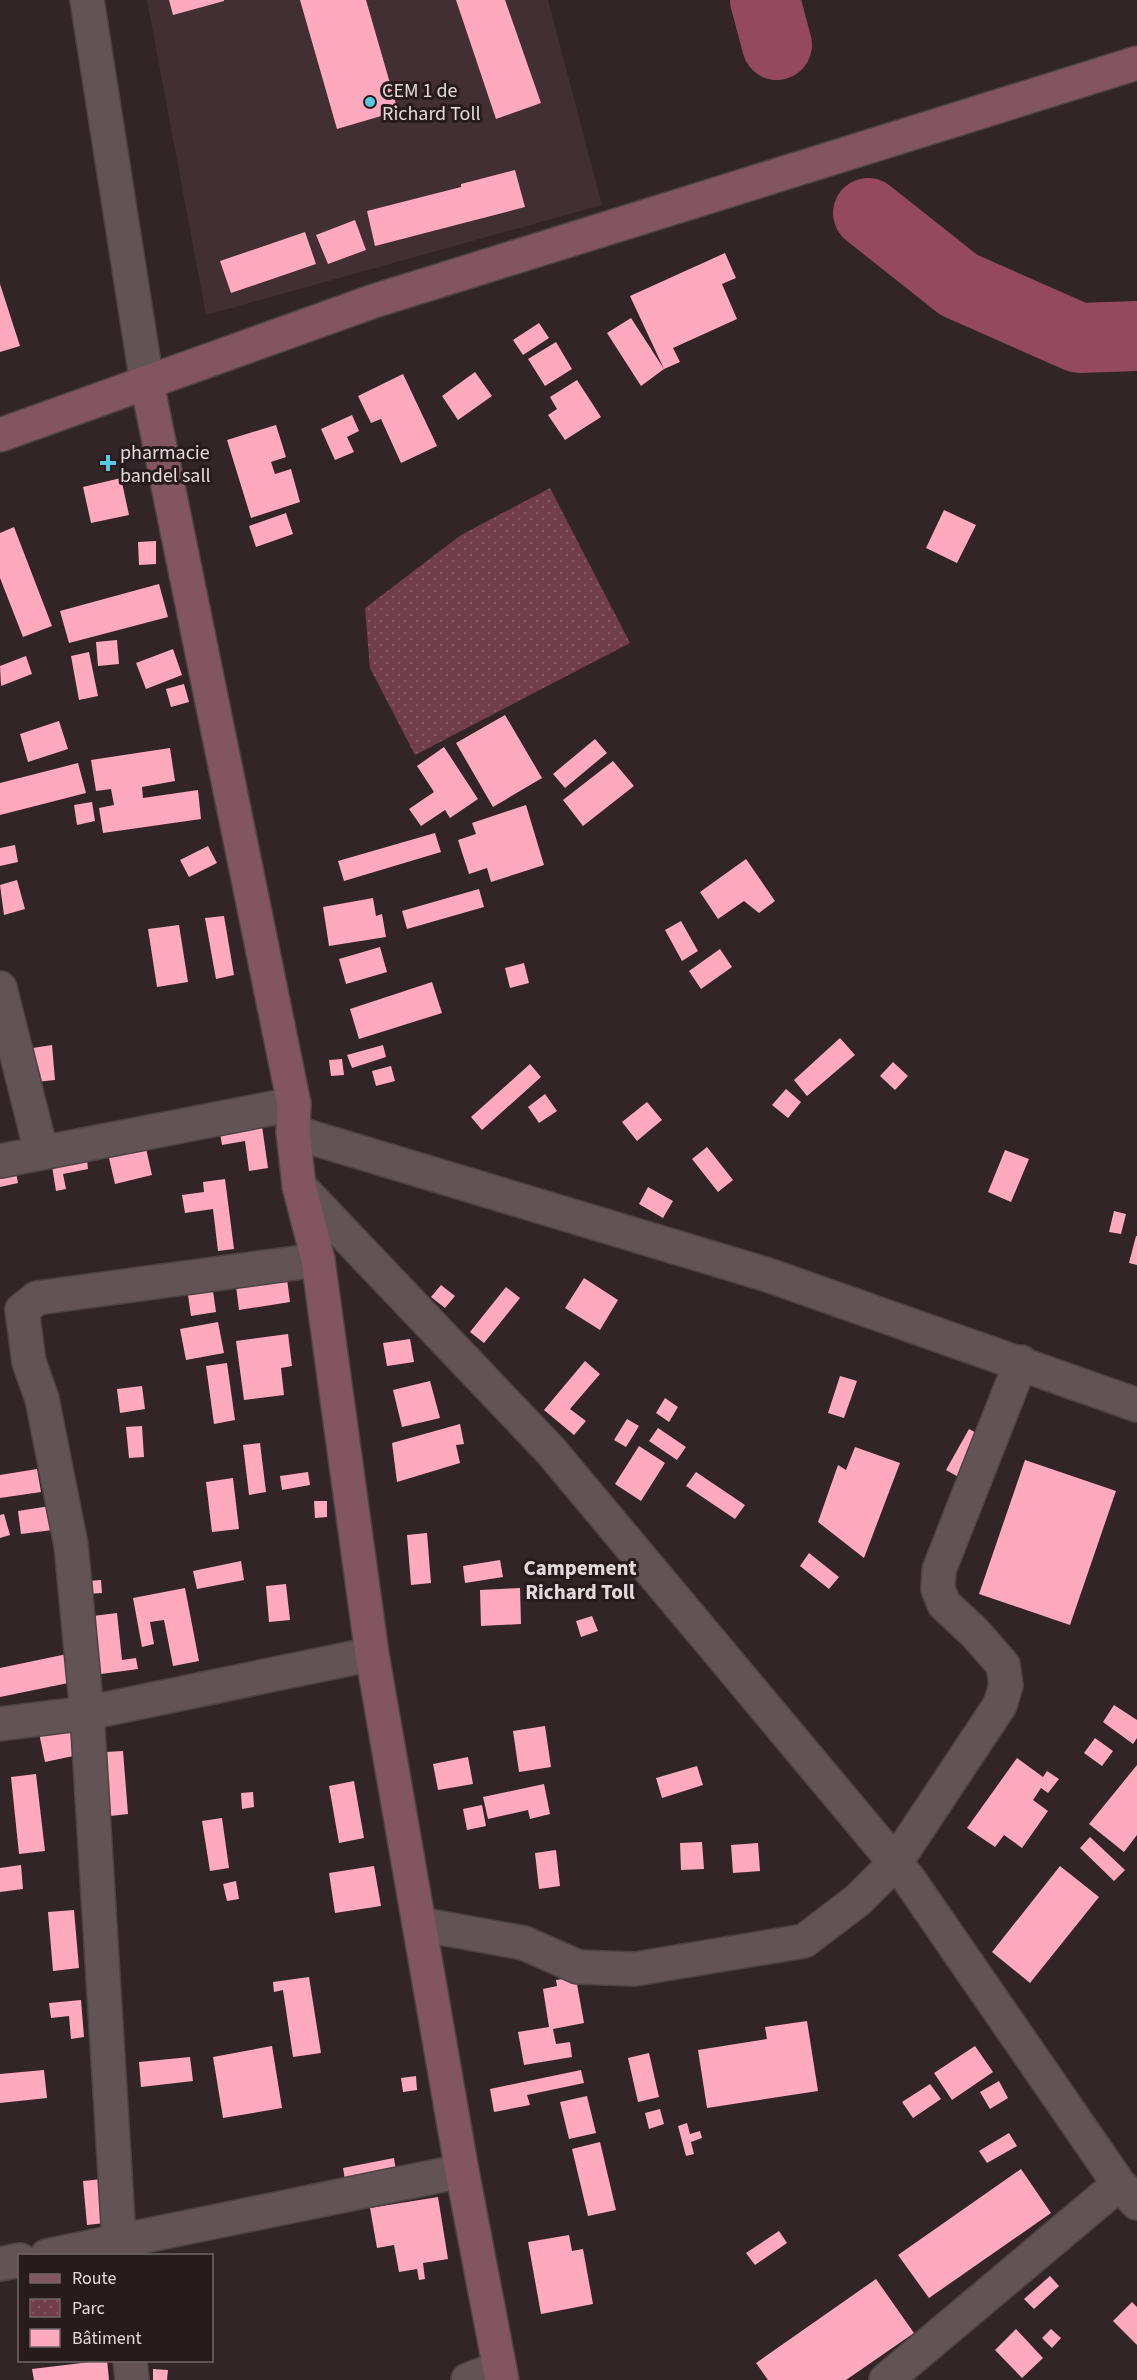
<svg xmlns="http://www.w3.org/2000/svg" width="1137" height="2380" font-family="'Source Sans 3',sans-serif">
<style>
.built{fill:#412f33}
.park{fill:url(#park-dots)}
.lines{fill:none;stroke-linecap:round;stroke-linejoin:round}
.river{stroke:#94495e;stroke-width:70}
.building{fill:#fea9be}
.street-casing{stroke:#4d4345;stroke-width:36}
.secondary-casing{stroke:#4d4345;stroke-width:36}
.street{stroke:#615356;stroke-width:33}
.secondary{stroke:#825561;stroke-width:33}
.poi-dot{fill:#56c9e1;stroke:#271b1e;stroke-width:2}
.labels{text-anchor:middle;stroke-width:6;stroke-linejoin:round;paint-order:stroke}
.poi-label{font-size:20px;fill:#e2dadc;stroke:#271b1e;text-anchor:start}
.neighbourhood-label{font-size:21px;font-weight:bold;fill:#e2dadc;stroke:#271b1e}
</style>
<defs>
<pattern id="park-dots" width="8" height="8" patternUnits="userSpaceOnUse" patternTransform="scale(1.5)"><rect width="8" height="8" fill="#713d4b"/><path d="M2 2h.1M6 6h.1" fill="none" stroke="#855864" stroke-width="1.8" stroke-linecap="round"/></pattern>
</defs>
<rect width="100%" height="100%" fill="#312527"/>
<path class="built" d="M147,0H548L602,205L206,315Z"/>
<path class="park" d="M550,488L630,643L415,755L370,668L365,608L461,535Z"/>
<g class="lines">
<path class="river" d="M765,0L777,45
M868,213L959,285L1079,338L1137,336"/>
</g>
<path class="building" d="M169,0H224V1L173,15Z
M300,0H366L398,111L337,129Z
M456,0H505L541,103L496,119Z
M515,170L525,207L375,246L367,211L461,187V184Z
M355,220L366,250L328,264L316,235Z
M305,232L316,264L231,293L220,261Z
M725,253L736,278L722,284L737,319L673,348L680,362L664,369L641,386L607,333L631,318L664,369L630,296Z
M0,284L20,346L0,352Z
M539,323L549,338L523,355L513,340Z
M556,342L572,369L545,386L528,359Z
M475,372L492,396L458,420L442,396Z
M403,374L437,446L401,463L381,419L371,423L358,396Z
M577,380L601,417L565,440L548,415L557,409L550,397Z
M352,415L359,431L347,437L354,452L335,460L321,429Z
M276,425L286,457L271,462L275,474L291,469L300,502L251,518L227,440Z
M121,478L129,515L91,523L83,487Z
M944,510L976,525L957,563L926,548Z
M286,513L293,534L256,547L249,526Z
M14,527L52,626L23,637L0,578V533Z
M156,541V564L139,565L138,542Z
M159,584L168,617L69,643L60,611Z
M117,640L119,664L98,666L96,642Z
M173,649L182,675L146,689L136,663Z
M89,652L98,696L79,700L71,656Z
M26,656L32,674L1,686L0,666Z
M184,684L189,702L171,707L166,689Z
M505,715L542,778L493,807L456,743Z
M59,721L68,749L28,762L20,734Z
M595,739L607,753L565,788L553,774Z
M444,747L478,799L450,818L445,810L421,826L409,809L434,792L417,766Z
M170,748L175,781L142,787L143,798L198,790L201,819L103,833L99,808L114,805L111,789L96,791L91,760Z
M613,761L634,786L583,826L563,800Z
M78,763L86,793L0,815V783Z
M92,802L95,821L77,825L74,805Z
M526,805L544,865L491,882L487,868L469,874L458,840L476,834L472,823Z
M435,833L441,852L344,881L338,861Z
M15,845L18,862L0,866V848Z
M208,846L217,863L189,877L180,860Z
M746,859L775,901L759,913L744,901L718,919L700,892Z
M17,880L25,909L4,915L0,885Z
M479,889L484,907L407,929L402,911Z
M373,898L376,916L382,914L386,937L329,946L323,907Z
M224,916L234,975L216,979L205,918Z
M681,921L698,951L682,961L665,930Z
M179,925L188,982L157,987L148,929Z
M380,947L387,972L346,984L339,959Z
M720,949L732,967L701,989L689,971Z
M524,963L529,983L510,988L505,968Z
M432,982L442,1013L359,1039L350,1009Z
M840,1038L855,1055L807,1096L794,1080Z
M52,1045L55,1080L36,1082L33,1048Z
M383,1045L386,1057L352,1068L347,1055Z
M342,1059L344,1075L331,1076L329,1060Z
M893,1062L908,1076L895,1090L880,1076Z
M530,1064L541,1077L482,1130L471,1117Z
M391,1066L395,1081L376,1086L372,1071Z
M786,1089L801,1102L788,1118L772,1105Z
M545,1094L557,1111L539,1123L528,1107Z
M647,1102L662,1120L637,1141L622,1122Z
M262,1126L268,1168L249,1171L245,1141L222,1145L220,1133Z
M145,1144L152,1175L115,1184L108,1154Z
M707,1147L733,1180L718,1192L692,1159Z
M1005,1150L1029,1159L1011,1202L988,1192Z
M87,1160L88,1169L63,1174L66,1189L56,1191L52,1166Z
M15,1167L18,1183L0,1187V1171Z
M225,1179L234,1249L218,1251L213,1209L185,1213L182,1195L204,1192L203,1182Z
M648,1187L673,1201L663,1218L639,1204Z
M1114,1211L1126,1214L1121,1234L1109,1232Z
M1136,1236H1137V1265L1129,1263Z
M584,1278L618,1300L600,1330L565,1308Z
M287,1279L290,1302L239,1310L236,1286Z
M441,1285L455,1296L445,1308L431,1297Z
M506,1287L520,1298L484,1343L470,1332Z
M213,1291L216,1312L191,1316L188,1295Z
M218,1322L224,1353L186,1360L180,1329Z
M288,1334L292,1366L281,1368L284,1395L244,1400L236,1341Z
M410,1339L414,1362L387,1366L383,1343Z
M585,1361L600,1374L570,1409L586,1421L574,1435L544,1410Z
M227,1363L235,1420L214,1424L206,1366Z
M840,1376L857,1381L844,1418L828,1413Z
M430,1381L440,1418L402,1427L393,1390Z
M142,1386L145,1409L120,1413L117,1389Z
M665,1398L678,1407L669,1422L656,1413Z
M627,1419L639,1426L626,1447L614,1440Z
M460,1424L464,1444L456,1445L460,1463L397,1482L392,1443Z
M142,1426L144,1457L129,1458L126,1427Z
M658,1428L686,1447L677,1460L649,1441Z
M969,1429L984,1437L962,1479L946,1470Z
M260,1443L266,1492L249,1495L243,1445Z
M639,1446L665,1463L641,1501L615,1484Z
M855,1447L900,1463L864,1558L818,1522L838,1465L846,1470Z
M1025,1460L1116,1491L1070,1625L979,1594Z
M37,1469L41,1492L0,1498V1475Z
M308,1472L310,1485L282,1490L280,1476Z
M696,1472L745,1505L735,1519L686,1486Z
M233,1478L239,1529L212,1532L206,1482Z
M314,1501H327V1517L315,1518Z
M50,1506L53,1530L21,1534L18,1511Z
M4,1514L10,1535L0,1538V1515Z
M427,1533L431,1583L411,1585L407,1535Z
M809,1553L839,1577L829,1589L800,1566Z
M500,1560L503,1577L465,1583L463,1566Z
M241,1561L244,1580L197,1589L193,1571Z
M101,1580L102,1593L88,1594V1581Z
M286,1584L290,1620L269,1622L266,1586Z
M185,1588L199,1661L173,1666L164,1620L150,1622L154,1644L142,1647L133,1598Z
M520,1588L521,1624L481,1626L480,1590Z
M117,1613L122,1660L136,1658L138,1669L101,1674L93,1616Z
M592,1616L598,1631L581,1637L576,1621Z
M67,1654L73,1682L0,1697V1668Z
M1114,1705L1137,1720V1738L1133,1744L1103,1722Z
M70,1720L78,1755L45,1762L38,1728Z
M545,1726L551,1767L519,1772L513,1731Z
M1095,1738L1113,1751L1102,1766L1084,1753Z
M123,1751L128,1814L110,1816L105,1752Z
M468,1757L473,1784L438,1790L433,1764Z
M1017,1758L1043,1777L1047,1771L1059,1779L1048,1793L1041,1788L1033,1800L1048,1811L1022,1848L1004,1835L995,1847L967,1828Z
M1137,1765V1835L1124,1852L1089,1824Z
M697,1766L703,1785L662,1798L656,1778Z
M36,1774L45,1851L19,1854L11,1777Z
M354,1781L364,1838L339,1843L329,1786Z
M544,1784L550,1814L530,1819L528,1810L488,1819L483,1797Z
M253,1792L254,1807L242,1809L241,1793Z
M482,1805L486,1826L467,1830L463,1809Z
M222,1818L229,1868L210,1871L202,1821Z
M1090,1837L1125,1870L1114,1881L1080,1848Z
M702,1842L704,1869L681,1870L680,1843Z
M758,1843L760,1871L733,1873L731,1845Z
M556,1850L560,1886L539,1889L535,1853Z
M21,1865L23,1889L0,1892V1868Z
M374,1866L381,1906L335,1913L329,1873Z
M1060,1866L1099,1897L1030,1983L992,1952Z
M236,1881L239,1899L227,1901L223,1884Z
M74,1910L79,1968L53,1971L48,1912Z
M309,1977L321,2053L293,2057L283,1990L274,1992L273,1982Z
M570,1978L571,1984H577L584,2023L553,2029L556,2044L570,2042L572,2057L524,2065L518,2032L549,2027L543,1989L557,1986L556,1980Z
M81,2000L84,2037L71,2039L69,2016L51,2018L49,2003Z
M807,2021L818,2091L707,2108L698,2050L767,2039L765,2027Z
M272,2046L282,2108L223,2118L213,2057Z
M975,2046L993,2072L952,2100L934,2073Z
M649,2053L659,2097L638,2102L628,2058Z
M190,2057L193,2081L141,2087L139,2062Z
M44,2070L47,2098L0,2103V2074Z
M581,2070L584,2083L527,2095L530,2105L494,2112L490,2089Z
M416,2076L417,2090L403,2092L401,2078Z
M999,2081L1008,2098L990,2109L980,2092Z
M930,2084L941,2099L913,2118L902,2102Z
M587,2096L596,2133L569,2139L560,2102Z
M660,2109L664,2124L649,2129L645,2113Z
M687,2123L690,2134L700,2131L702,2138L691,2142L694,2154L686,2156L678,2126Z
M1009,2133L1017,2146L987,2163L979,2151Z
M600,2142L616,2210L588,2216L572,2149Z
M394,2158L396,2171L345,2180L343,2168Z
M1021,2169L1051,2213L929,2298L898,2255Z
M102,2179L105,2223L87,2225L83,2181Z
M438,2197L448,2259L423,2263L425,2279L419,2280L417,2269L399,2272L394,2245L377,2248L370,2208Z
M779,2231L787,2243L755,2265L746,2253Z
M569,2235L572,2251L583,2249L593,2304L541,2314L528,2242Z
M1050,2276L1059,2286L1034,2309L1024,2299Z
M876,2279L914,2333L846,2380H768L756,2363Z
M1132,2302L1137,2307V2345L1113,2321Z
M1016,2329L1043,2358L1022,2378L995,2350Z
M1051,2329L1061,2338L1052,2348L1042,2338Z
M107,2360L109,2380H34L32,2369Z
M153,2369L168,2370L167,2380H153Z"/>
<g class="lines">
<g class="street-casing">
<path id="street" d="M87,0L147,383
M0,988L41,1151
M293,1132L768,1275L1137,1405
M0,1161L294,1104
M299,1186L551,1451L908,1878L1119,2184L1137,2203
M0,1724L87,1713L372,1654
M419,1924L524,1943L578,1967L635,1969L804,1941L858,1900L895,1863L1000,1705L1006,1685L1003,1665L975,1633L944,1604L938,1589L939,1570L1021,1362
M47,2256L462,2171
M120,2256L87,1713L71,1545L42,1399L29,1362L22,1310L37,1298L318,1260
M0,2264L20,2260
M130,2360L132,2380
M468,2380L499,2368
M886,2380L1119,2184"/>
</g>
<g class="secondary-casing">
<path id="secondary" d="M147,383L294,1104L293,1132L299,1186L318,1260L372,1654L462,2171L502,2380
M0,435L374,301L1137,63"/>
</g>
<use href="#street" class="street"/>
<use href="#secondary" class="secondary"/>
</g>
<g class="poi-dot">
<circle cx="370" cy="102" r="6"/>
<path d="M105 454h6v6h6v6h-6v6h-6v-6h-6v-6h6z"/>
</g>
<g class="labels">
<g class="poi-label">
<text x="382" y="97">CEM 1 de<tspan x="382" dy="23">Richard Toll</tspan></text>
<text x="120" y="459">pharmacie<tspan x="120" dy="23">bandel sall</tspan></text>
</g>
<g class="neighbourhood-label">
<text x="580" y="1575">Campement<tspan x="580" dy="24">Richard Toll</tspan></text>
</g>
</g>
<rect x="18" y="2254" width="195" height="108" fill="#271b1e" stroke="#72676a" stroke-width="1.5"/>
<rect x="30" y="2274" width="30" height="9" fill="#825561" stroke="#72676a" stroke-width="1.5"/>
<text x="72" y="2284" font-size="18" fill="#e2dadc">Route</text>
<rect x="30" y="2299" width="30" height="18" fill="url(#park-dots)" stroke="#72676a" stroke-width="1.5"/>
<text x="72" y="2314" font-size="18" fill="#e2dadc">Parc</text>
<rect x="30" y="2329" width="30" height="18" fill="#fea9be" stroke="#72676a" stroke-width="1.5"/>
<text x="72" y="2344" font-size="18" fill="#e2dadc">Bâtiment</text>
</svg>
